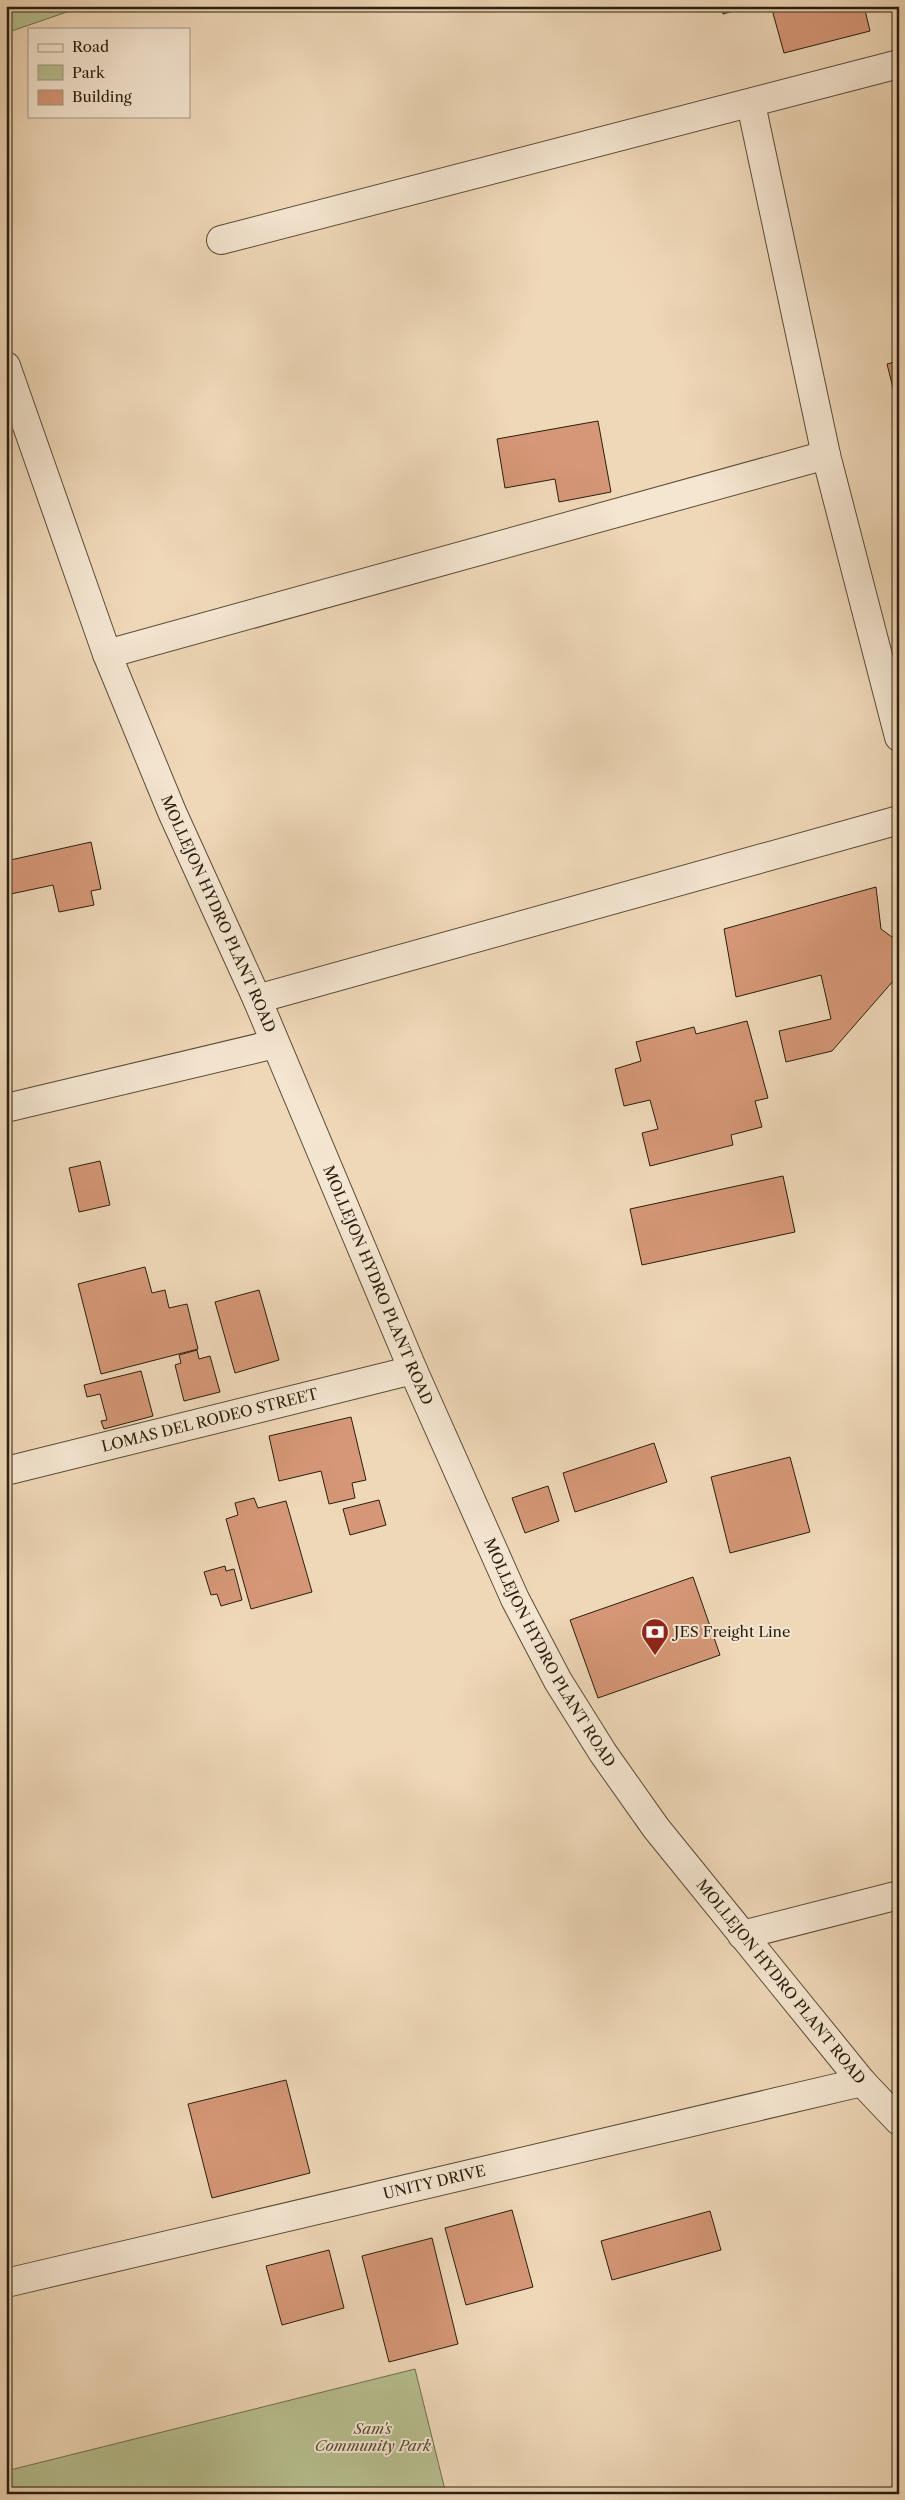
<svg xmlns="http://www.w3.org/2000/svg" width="905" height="2500" font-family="'Libre Caslon Text',serif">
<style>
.green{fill:#b7bf90;stroke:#706e4e}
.building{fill:#d59777;stroke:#2a1e0d}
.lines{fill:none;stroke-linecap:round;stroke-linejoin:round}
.minor-casing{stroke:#5b4c38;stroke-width:30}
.tertiary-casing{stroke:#5b4c38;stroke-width:30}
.minor{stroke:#f5e6d1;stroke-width:28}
.tertiary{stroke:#f5e6d1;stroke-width:28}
.labels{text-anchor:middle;stroke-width:4;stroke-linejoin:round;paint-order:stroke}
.street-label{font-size:15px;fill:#2a1e0d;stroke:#f5e6d1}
.poi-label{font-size:15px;fill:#2a1e0d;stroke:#f5e6d1;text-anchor:start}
.park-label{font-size:15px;font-style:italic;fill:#544e34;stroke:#f5e6d1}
</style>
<rect width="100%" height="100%" fill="#efd8b8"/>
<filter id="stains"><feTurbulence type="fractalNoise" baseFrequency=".004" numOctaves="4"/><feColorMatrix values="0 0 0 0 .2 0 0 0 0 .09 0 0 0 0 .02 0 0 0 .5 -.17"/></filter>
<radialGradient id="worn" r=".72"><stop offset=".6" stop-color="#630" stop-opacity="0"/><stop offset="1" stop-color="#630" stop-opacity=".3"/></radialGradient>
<path class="green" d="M6,6H84L6,33Z
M415,2369L446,2494H6V2471Z"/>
<path class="building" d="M721,6H752L723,14Z
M771,6H864L870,31L784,53Z
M899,361V391L894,392L887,364Z
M598,421L611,492L559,502L555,479L505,488L497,439Z
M91,842L101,889L91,891L94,905L59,912L53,885L6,895V861Z
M876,887L881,929L892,937L899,927V983L894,980L832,1051L786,1062L779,1031L831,1019L821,975L736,997L724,929Z
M747,1021L768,1098L755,1101L762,1127L731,1135L733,1145L650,1166L642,1133L658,1129L650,1100L624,1106L615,1069L641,1061L636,1042L694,1027L696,1034Z
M100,1161L110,1205L79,1212L69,1168Z
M783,1176L795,1232L642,1265L630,1209Z
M145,1267L152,1293L165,1290L169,1308L187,1304L198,1349L101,1374L78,1284Z
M259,1290L279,1360L235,1373L215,1302Z
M197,1350L199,1359L210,1356L220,1392L184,1401L175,1365L181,1363L179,1355Z
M141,1371L153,1416L104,1429L101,1421L107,1420L100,1394L87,1397L84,1385Z
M351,1417L366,1480L352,1483L355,1498L329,1504L321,1471L279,1481L269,1436Z
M654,1443L667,1482L575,1512L563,1473Z
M790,1457L810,1532L730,1553L711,1477Z
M548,1486L559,1521L525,1533L512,1498Z
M254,1498L258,1508L286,1501L312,1592L251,1609L226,1519L238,1515L235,1503Z
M379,1500L386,1525L350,1535L343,1509Z
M225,1566L226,1571L234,1569L242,1600L221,1606L217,1594L211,1595L204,1572Z
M693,1577L720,1655L598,1698L570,1620Z
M286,2080L310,2173L212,2198L188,2104Z
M512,2210L533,2287L466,2305L445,2228Z
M710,2211L721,2250L612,2280L601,2241Z
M432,2238L458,2344L389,2362L362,2256Z
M329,2250L344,2308L282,2325L266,2266Z
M6,2416L11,2434L6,2435Z"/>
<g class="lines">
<g class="minor-casing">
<g id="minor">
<path d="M751,104L826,455L899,737"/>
<path d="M221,240L899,64"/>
<path d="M107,654L826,455"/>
<path d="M257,999L899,820"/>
<path d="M6,1108L275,1044"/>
<path id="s1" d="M6,1471L413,1370"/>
<path d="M742,1935L899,1895"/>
<path id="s2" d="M6,2283L862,2082"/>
</g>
</g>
<g class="tertiary-casing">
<g id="tertiary">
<path id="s3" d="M6,366L107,654L172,812L257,999L413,1370L515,1599L558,1681L603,1753L656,1828L862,2082L899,2121"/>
</g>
</g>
<use href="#minor" class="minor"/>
<use href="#tertiary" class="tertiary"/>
</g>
<defs>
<g id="bank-pin" transform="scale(1.4375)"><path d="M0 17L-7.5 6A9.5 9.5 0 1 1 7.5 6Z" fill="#8f2418" stroke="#f5e6d1"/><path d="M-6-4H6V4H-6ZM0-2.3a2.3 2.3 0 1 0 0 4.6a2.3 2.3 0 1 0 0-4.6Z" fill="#fff"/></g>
</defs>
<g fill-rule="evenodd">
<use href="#bank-pin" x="655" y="1632"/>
</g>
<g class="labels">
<g class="street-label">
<text dy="5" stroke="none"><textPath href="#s3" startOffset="588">MOLLEJON HYDRO PLANT ROAD</textPath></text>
<text dy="5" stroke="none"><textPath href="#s3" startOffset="992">MOLLEJON HYDRO PLANT ROAD</textPath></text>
<text dy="5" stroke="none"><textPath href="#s1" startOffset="210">LOMAS DEL RODEO STREET</textPath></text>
<text dy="5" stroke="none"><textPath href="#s3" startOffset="1398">MOLLEJON HYDRO PLANT ROAD</textPath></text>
<text dy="5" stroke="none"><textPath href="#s3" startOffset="1802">MOLLEJON HYDRO PLANT ROAD</textPath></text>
<text dy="5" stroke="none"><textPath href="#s2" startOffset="440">UNITY DRIVE</textPath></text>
</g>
<g class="poi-label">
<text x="674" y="1637">JES Freight Line</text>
</g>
<g class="park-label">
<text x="373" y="2434">Sam's<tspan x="373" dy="17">Community Park</tspan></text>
</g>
</g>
<rect width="905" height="2500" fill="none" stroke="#efd8b8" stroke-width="25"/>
<rect x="8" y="8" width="890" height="2485" fill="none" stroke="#2a1e0d" stroke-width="2.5"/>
<rect x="12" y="12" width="880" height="2475" fill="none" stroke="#2a1e0d"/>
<rect x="28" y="28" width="162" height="90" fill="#f5e6d1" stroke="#a49683"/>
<rect x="38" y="44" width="25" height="8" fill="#f5e6d1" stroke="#a49683"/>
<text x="72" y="52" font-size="15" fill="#2a1e0d">Road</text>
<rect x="38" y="65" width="25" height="15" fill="#b7bf90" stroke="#a49683"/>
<text x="72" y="78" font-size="15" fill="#2a1e0d">Park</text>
<rect x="38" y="90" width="25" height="15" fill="#d59777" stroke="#a49683"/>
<text x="72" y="102" font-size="15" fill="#2a1e0d">Building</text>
<rect width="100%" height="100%" filter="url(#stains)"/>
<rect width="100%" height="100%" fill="url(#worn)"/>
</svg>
